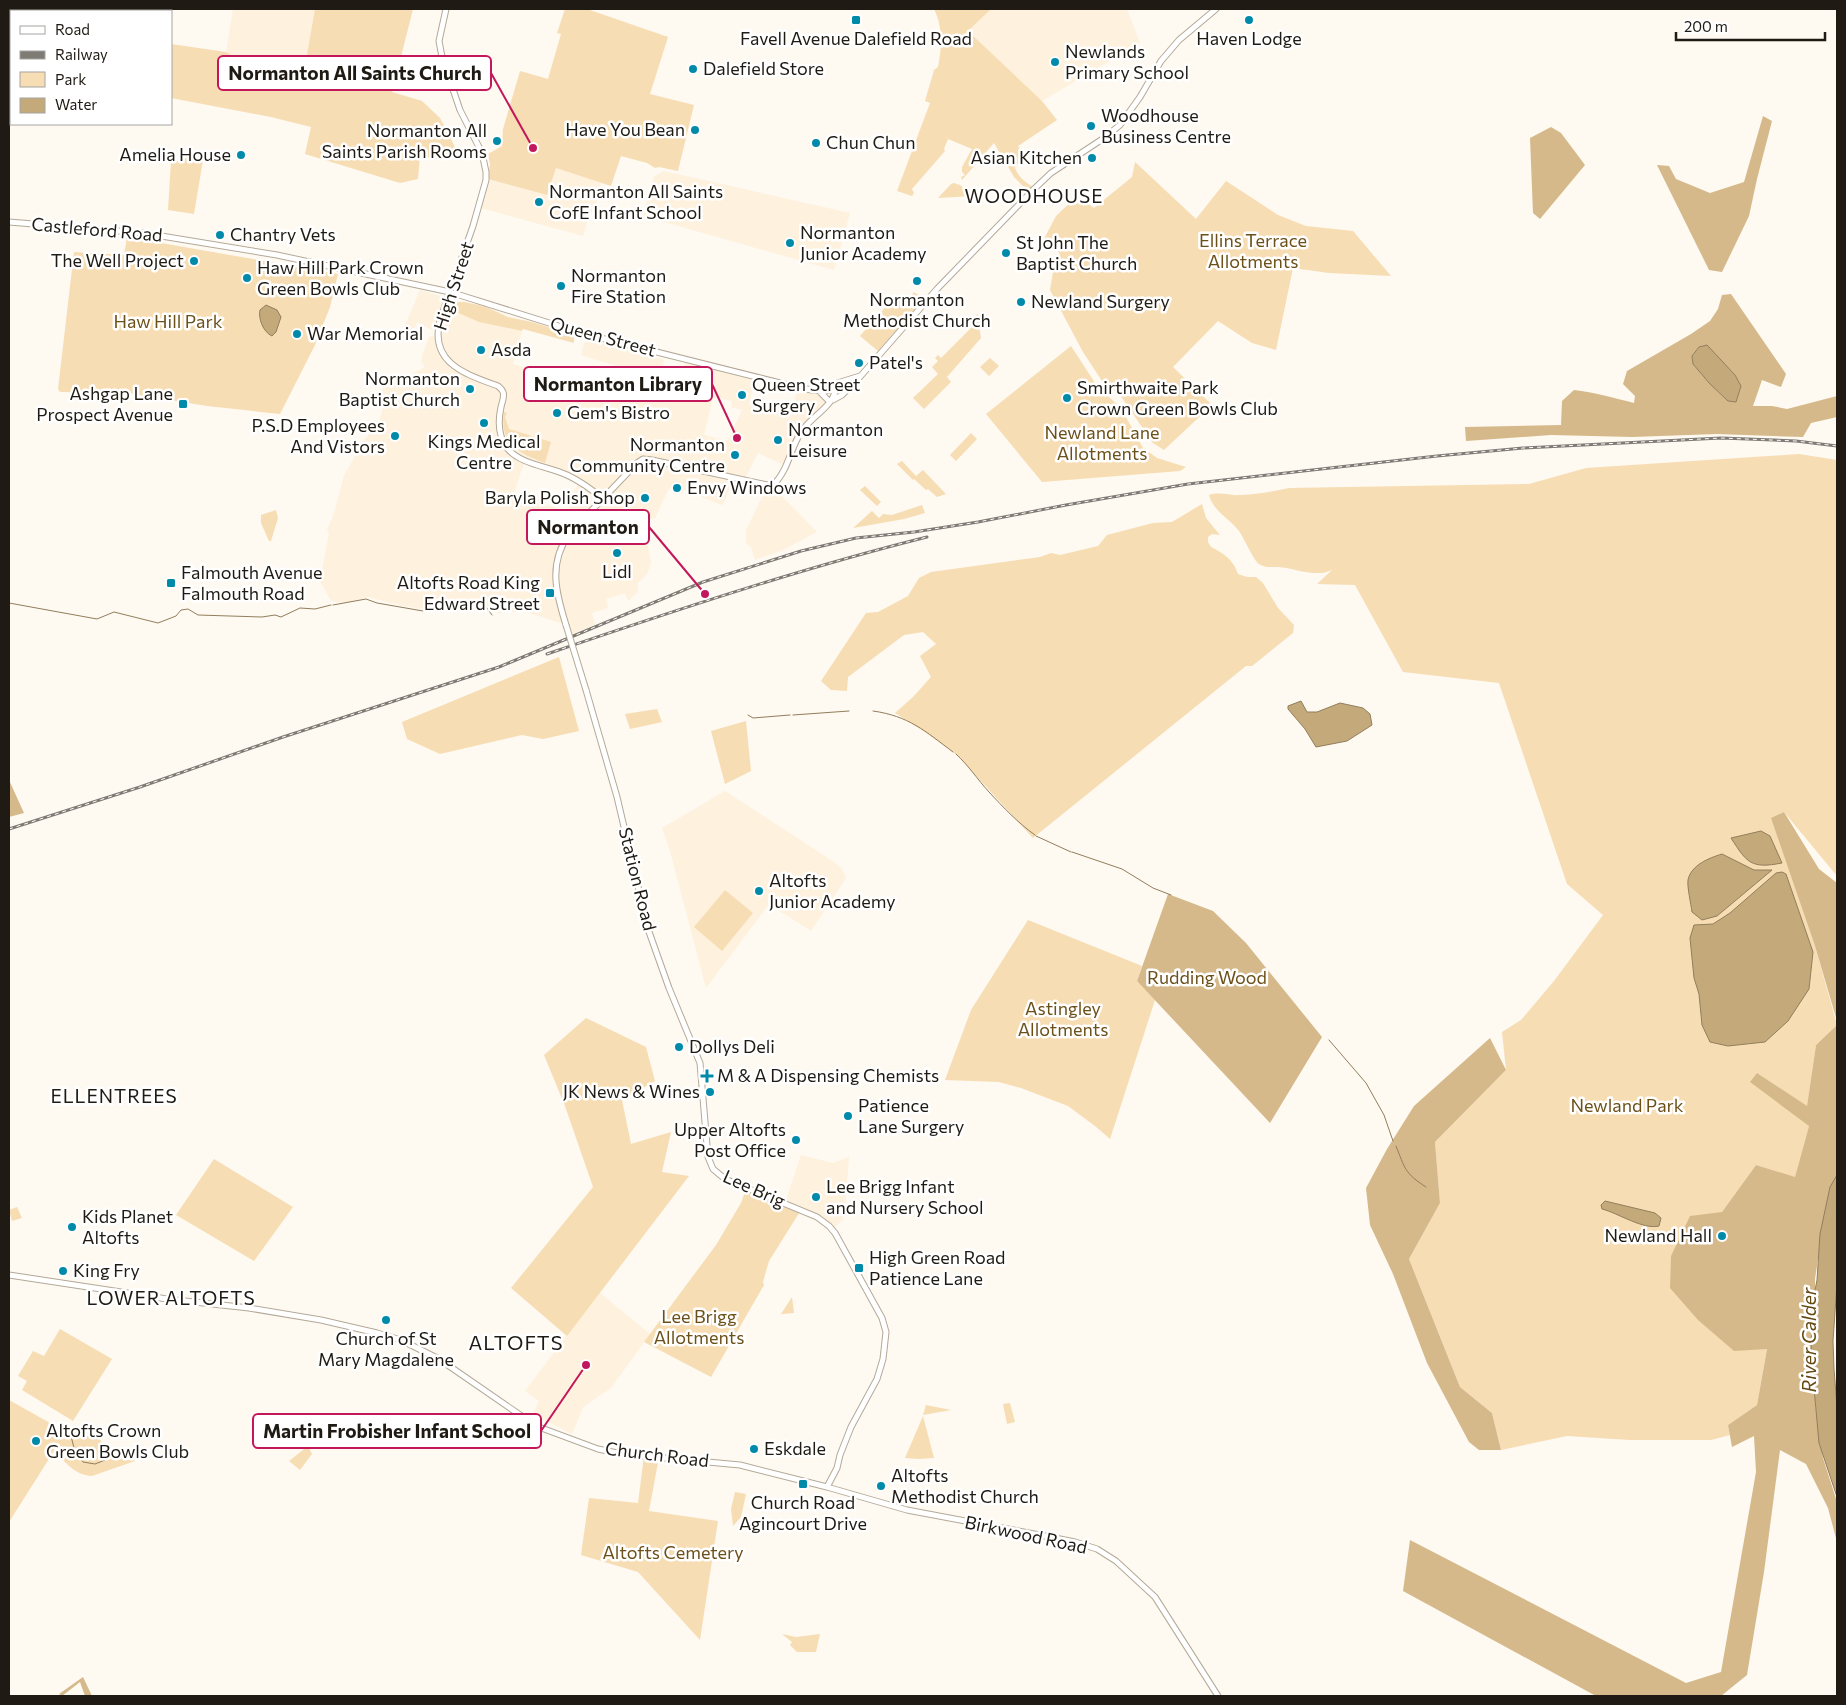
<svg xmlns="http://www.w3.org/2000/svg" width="1846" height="1705" font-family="Commissioner,sans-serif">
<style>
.built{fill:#fef1dd;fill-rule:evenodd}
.green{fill:#f7ddb3}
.forest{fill:#d5b98a;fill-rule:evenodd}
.water{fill:#c4a97b;stroke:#927e5c}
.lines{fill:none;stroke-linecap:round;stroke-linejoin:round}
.stream{stroke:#927e5c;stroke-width:1}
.minor-casing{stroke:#b4a998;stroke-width:7}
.minor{stroke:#fff;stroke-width:5}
.rail-casing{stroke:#7f7a73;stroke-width:3}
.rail{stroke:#fff;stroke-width:1;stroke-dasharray:4;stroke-linecap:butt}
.minor-bridge-casing{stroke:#b4a998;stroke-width:7;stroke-linecap:butt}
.minor-bridge{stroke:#fff;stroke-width:5}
.poi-dot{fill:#008aa9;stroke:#fff;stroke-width:2}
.labels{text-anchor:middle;stroke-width:5;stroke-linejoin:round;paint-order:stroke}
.poi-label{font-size:18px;fill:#1f1b14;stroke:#fff;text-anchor:start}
.street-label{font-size:18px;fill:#1f1b14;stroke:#fff}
.park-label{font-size:18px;fill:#6c5019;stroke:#fff}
.neighbourhood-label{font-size:19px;letter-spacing:1px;fill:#1f1b14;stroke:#fff}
.water-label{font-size:19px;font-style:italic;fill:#654911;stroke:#fff}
.quarter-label{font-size:20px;letter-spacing:1px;fill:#1f1b14;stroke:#fff}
.leader{fill:none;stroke:#c2185b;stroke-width:2}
.callout-dot{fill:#c2185b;stroke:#fff;stroke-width:2}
.callout{fill:#fff;stroke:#c2185b;stroke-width:2}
.callout-label{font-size:19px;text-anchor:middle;font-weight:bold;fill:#1f1b14}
</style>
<rect width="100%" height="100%" fill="#fef9f1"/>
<path class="built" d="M233,9H413L392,92L238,59L226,52Z
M990,9H1127L1140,43L1042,101L968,31Z
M555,168L601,182L594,213L590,212L583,236L481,208L488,179L546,195Z
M664,171L850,213L834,270L643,216L654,176Z
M420,290L440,296L444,300L432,330L417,322L413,331L404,328Z
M445,308L479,322L522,331L513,364L554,375L557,368L585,376L583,384L620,395L625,379L645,384L647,376L678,386L686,360L755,377L749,405L781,413L784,404H787L788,402L794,403L798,388L819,390L827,399V404L802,431L786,466L758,453L744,480L733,478L727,496L722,505L684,490L682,494L669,488L655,518L643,521L651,563L647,574L638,583V592L628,601L625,593L606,599L608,608L592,613L595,625L572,634L566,625L523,611L499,613L475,607L422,609L399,605L368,597L346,603L331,601L320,581L329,533L327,530L333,516L344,476L364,440L379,422L384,404L382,389L425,367L421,361L423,353L429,337L437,335ZM713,397L732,401L731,407L742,410L728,441L704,435ZM525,460L581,482L564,502L582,520L572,531L556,519V517L560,512L559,509L524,498L514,493Z
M592,340L664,360L661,380L581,355L584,343Z
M768,485L772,486L817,532L783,550L755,560L751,547L746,543V530Z
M725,791L837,864L842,869L846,878L811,931L769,904L706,988L670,851L662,828Z
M801,1155L833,1163L849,1157L844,1218L833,1229L824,1221L785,1203Z
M599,1292L650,1334L611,1388L583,1407L572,1434L533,1414L539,1401L525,1391Z"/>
<path class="green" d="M315,9H413L392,92L422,101L440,118L457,151L440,159L420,156L418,179L400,183L305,154L311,127L271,117L171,98V44L226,52L238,59L304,72Z
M565,9H587L668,37L650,94L694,105L678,171L659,167L655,168L647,163L621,156L611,186L556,168L547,195L488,179L490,164L488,154L502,146L503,129L520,71L548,79L561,34L557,33Z
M934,9H991L968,31L1042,101L1057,120L1018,146L1025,159L1016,165L1015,168C1019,178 1026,183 1035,188L1030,193L1014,177L994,143L962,180L961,177L965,175L962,172V167L972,149L948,139L944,149L945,151L912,189L914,193L912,196L897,191L930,103L925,101L934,70L938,67C942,47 943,27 934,9Z
M187,157L203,160L194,214L168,210L171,161H182Z
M1135,162L1196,219L1226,181L1278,215L1306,226L1353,231L1391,276L1329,273L1293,268L1276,350L1252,343L1218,321L1173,367L1212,405L1164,450L1153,443L1120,395L1102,381L1083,352L1050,290L1054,266L1060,255L1056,246L1044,239L1056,216L1077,196L1094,208L1132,177Z
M954,183L960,185L972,196L938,198L951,184Z
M127,237L338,274L330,307L315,345L280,414L207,406L127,393L60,392L58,389L74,252L124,255Z
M914,292L924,299L878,351L860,336L897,294L902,298L905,295L909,298Z
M453,302H464L484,306L508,317L532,322L570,334L574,338V343L523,329L522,331L479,322L449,309Z
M977,314L981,318L979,326L981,338L947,377L951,382L924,409L913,398L938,374L932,367L938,361L935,358L938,355L941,358L975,324L972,320Z
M1071,346L1097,386L1121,408L1143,448L1157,458L1186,467L1180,471L1042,482L986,414Z
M990,358L999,366L989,376L980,367Z
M504,412L507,413L505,417L509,429L551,442L545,463C519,453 499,444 504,412Z
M971,433L977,439L956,461L950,455Z
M1799,454L1837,460V876L1784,812L1772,818L1815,946L1837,1025L1816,1045L1807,1107L1757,1073L1809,1126L1795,1178L1756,1165L1722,1212L1767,1349L1757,1405L1728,1425L1730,1435L1711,1440H1630L1567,1436L1501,1450L1492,1413L1460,1387L1409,1259L1440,1203L1435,1142L1506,1070L1502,1032L1521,1020L1554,981L1603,915L1567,884L1499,683L1403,672L1355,585L1317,584L1332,570C1328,571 1324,573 1321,573C1306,574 1292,568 1278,567C1272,567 1264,568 1259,564C1254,561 1244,538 1239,531C1230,519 1213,511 1209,495C1220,491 1230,496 1241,495C1257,494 1272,492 1289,488L1529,484L1586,468Z
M902,461L916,476L923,470L946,494L937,497L928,489L926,490L914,479L913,480L897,464Z
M865,486L881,502L877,506L860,490Z
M1202,504L1206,518L1220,535L1212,534L1208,537V542L1211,547C1223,553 1233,559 1238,574L1247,577H1256L1263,583L1278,608L1294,625L1293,633L1252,666H1246L1033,838L957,755L925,732L895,713L913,697L931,677L920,656L936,644L923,632L904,635L848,677L847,691L831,690L821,681L866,613L878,612L908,596L919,578L931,572L1040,557L1051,553L1060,555L1098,546L1107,535L1153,523L1172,522Z
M922,505L925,513L904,519L853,528L872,511L879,518L883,514L892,515Z
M276,510L278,518L271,541H269L261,523V515Z
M559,657L579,731L543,739L522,735L440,754L407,739L402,722Z
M657,709L662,722L630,729L625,714Z
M746,721L751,771L725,784L711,731Z
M725,890L753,913L722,951L694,927Z
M1028,920L1142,966L1137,981L1155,1000L1110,1139L1095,1126L1068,1106L1021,1088L999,1082L945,1080L971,1010Z
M586,1018L646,1047L655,1081L622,1100L631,1144L671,1132L662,1172L689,1176L567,1336L511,1288L593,1187L565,1106L544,1055Z
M214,1159L293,1207L254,1261L176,1215Z
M746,1189L801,1210L769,1261L763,1282L764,1285L711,1377L644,1342L716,1245L741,1203Z
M17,1207L22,1218L12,1221L9,1210Z
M792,1297L794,1313L781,1314Z
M60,1329L112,1359L73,1421L22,1390L27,1381L18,1376L33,1351L44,1356Z
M9,1400L66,1432L68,1428L84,1437L91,1435H99C100,1446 114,1452 123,1458L128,1454L135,1461L92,1476C74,1475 66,1462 54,1451L9,1522Z
M1010,1403L1015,1422L1007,1424L1003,1404Z
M926,1405L951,1410L923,1415Z
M923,1416L934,1458L918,1459L905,1458Z
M308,1446L312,1454L300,1470L289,1461Z
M644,1456L659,1457L649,1511L718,1521L700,1640L638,1572L581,1555L589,1498L638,1503Z
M735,1492L746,1494L741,1517L733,1526L731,1509Z
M782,1634L796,1637L820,1634L816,1652H797L790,1645L792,1642Z"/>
<path class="forest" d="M1763,116L1772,121L1757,179L1749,216L1722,272L1709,270L1657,165L1669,166L1676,179L1710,193L1744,182Z
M1551,127L1561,133L1585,165L1540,219L1533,213L1530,138Z
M1731,294L1786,374L1781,387L1762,380L1753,406H1772L1787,409L1837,396V417L1811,423L1803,437L1717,434L1632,437L1551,435L1466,441L1465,427L1561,425L1562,401L1574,390C1594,392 1614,398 1634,403L1635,396L1623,384L1627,371L1691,334L1710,321L1718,309L1722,295ZM1707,346L1735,375L1741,386L1736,402L1728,401L1710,384L1693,364L1692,356L1699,347Z
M9,780L24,813L9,817Z
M1784,812L1819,869L1837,883V1021L1815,946L1771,818Z
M1168,894L1213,911L1246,943L1322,1037L1270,1123L1137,981Z
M1837,1025V1184L1824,1218L1815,1279V1404L1823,1458L1837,1502V1542L1828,1508L1806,1464L1780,1450L1764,1572L1747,1675L1721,1696H1596L1403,1591L1410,1540L1686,1683L1721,1672L1756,1472L1754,1436L1732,1447L1728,1425L1757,1405L1767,1349L1734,1351L1698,1320L1670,1288L1671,1256L1690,1216L1722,1212L1756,1165L1795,1177L1809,1126L1750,1082L1757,1073L1807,1106L1816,1045Z
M1490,1038L1506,1070L1435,1142L1440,1203L1409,1259L1460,1387L1492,1413L1501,1450H1479L1469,1442L1427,1363L1393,1274L1370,1225L1366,1188L1387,1149L1414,1106Z
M83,1677L92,1696H85L80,1682L62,1696L59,1694Z"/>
<path class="water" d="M266,305L277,310L281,317L276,332L272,336C263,332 258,318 260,310Z
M1707,345L1735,375L1741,386L1736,402L1728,401L1710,384L1693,364L1692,356L1699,347Z
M1301,701L1307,712H1317L1340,703L1363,708L1370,714L1372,725L1347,741L1316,747L1305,729L1288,709V706Z
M1761,831L1770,836L1782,863C1751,869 1747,863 1731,838Z
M1722,854L1754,870H1772L1717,916L1702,920L1692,912C1691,904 1687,887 1688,880C1691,865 1709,858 1722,854Z
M1782,872L1786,874L1813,952L1809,989L1788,1021L1765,1042L1728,1046L1710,1042L1702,1025L1699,994L1694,978L1690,938L1694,925L1713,924L1730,913L1776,873Z
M1837,1175V1283L1833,1341L1834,1369L1837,1407V1497L1819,1443L1811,1355L1812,1306L1817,1280L1820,1234L1830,1187Z
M1605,1201L1655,1213L1661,1218L1659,1226C1643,1230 1618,1213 1602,1209L1601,1205Z"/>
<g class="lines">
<path class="stream" d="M9,603L97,619L114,612L158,623L176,616L181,610L188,609L198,615L262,617L275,615L281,617L300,608L315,609L331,605
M333,605L366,599L377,603L423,611
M425,611H442L470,604L487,608L492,615
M873,711C909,716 925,731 953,752
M748,715L753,718L790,715
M793,715L849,711
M956,754C969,766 978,780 989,792C1003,807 1018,823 1035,835
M1036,836L1071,852
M1072,852L1122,869L1153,888L1171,895
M1329,1040L1366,1083L1384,1115L1393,1141
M1396,1146C1405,1168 1404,1173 1426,1187
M71,1436L75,1452L83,1462L95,1464L110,1458"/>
<g class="minor-casing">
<path id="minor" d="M446,9L439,41L442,57L460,110L482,153L486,172V180L473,226L440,320C429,363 465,374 498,386C500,388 502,389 503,392C505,396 502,402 501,407C498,421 498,436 507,448C521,465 548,466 567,475C580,481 591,489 602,498
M9,222L143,233L277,255L450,292L581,333L792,386C817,392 835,395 858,379L937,289L1033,190L1051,173L1104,138L1120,125L1140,97L1161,61L1179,40L1216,9
M815,390L860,376
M820,392L829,401
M833,400L842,395L851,386
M566,625C556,593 548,564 569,534L637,463L643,459L652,460L772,486C788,472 790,449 801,432C814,413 834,408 837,384
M586,690L617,797L648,929L669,988L700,1063L708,1157L713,1169L725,1179L817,1217L829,1226L835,1233L882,1318L886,1332L883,1359L877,1379L851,1427L840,1455L837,1468L827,1487
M9,1275L167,1299L249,1308L321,1320L377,1333L401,1340L439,1359L536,1426L598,1449L622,1454L740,1465L827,1487L907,1510L1045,1536L1075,1542L1097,1549L1116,1561L1155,1597L1218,1696"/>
</g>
<use href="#minor" class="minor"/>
<g class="rail-casing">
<path id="rail" d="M547,654C673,611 799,569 927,537
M9,829L140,787L283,737L499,667L703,582L801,551L856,538L914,532L978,522L1066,505L1188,484L1437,456L1523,448L1721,438L1796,441L1837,446"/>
</g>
<use href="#rail" class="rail"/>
<g class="minor-bridge-casing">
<path id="minor-bridge" d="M566,625L586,690"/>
</g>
<use href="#minor-bridge" class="minor-bridge"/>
</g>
<g class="poi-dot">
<rect x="851" y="15" width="10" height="10" rx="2.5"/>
<circle cx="1249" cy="20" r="5"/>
<circle cx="1055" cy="62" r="5"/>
<circle cx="693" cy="69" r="5"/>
<circle cx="1091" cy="126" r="5"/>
<circle cx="695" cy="130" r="5"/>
<circle cx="497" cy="141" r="5"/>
<circle cx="816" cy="143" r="5"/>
<circle cx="241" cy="155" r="5"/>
<circle cx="1092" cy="158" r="5"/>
<circle cx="539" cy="202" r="5"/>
<circle cx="220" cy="235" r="5"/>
<circle cx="790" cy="243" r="5"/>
<circle cx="1006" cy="253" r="5"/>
<circle cx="194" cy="261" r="5"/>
<circle cx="247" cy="278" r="5"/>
<circle cx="917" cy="281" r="5"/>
<circle cx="561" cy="286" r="5"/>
<circle cx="1021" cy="302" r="5"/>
<circle cx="297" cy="334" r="5"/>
<circle cx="481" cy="350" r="5"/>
<circle cx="859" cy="363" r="5"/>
<circle cx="470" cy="389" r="5"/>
<circle cx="742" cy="395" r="5"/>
<circle cx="1067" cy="398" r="5"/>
<rect x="178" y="399" width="10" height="10" rx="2.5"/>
<circle cx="557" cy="413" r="5"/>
<circle cx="484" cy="423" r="5"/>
<circle cx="395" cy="436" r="5"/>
<circle cx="778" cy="440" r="5"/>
<circle cx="735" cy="455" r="5"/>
<circle cx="677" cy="488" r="5"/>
<circle cx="645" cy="498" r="5"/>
<circle cx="617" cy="553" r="5"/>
<rect x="166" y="578" width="10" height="10" rx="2.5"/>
<rect x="545" y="588" width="10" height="10" rx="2.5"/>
<circle cx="759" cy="891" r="5"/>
<circle cx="679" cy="1047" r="5"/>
<path d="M704.5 1068.5h5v5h5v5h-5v5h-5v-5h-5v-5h5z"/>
<circle cx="710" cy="1092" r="5"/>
<circle cx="848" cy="1116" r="5"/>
<circle cx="796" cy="1140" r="5"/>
<circle cx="816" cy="1197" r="5"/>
<circle cx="72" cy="1227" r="5"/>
<circle cx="1722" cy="1236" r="5"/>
<rect x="854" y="1263" width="10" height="10" rx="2.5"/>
<circle cx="63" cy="1271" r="5"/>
<circle cx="386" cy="1320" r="5"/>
<circle cx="36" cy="1441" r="5"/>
<circle cx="754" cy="1449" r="5"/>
<rect x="798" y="1479" width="10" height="10" rx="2.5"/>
<circle cx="881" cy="1486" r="5"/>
</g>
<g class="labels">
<g class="poi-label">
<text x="856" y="45" text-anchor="middle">Favell Avenue Dalefield Road</text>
<text x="1249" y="45" text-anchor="middle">Haven Lodge</text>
<text x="1065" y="58">Newlands<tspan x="1065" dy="21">Primary School</tspan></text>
<text x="703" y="75">Dalefield Store</text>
<text x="1101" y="122">Woodhouse<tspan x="1101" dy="21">Business Centre</tspan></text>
<text x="685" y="136" text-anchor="end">Have You Bean</text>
<text x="487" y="137" text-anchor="end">Normanton All<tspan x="487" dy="21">Saints Parish Rooms</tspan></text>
<text x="826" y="149">Chun Chun</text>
<text x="231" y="161" text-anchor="end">Amelia House</text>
<text x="1082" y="164" text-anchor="end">Asian Kitchen</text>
<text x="549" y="198">Normanton All Saints<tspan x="549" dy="21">CofE Infant School</tspan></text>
<text x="800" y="239">Normanton<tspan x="800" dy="21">Junior Academy</tspan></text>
<text x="230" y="241">Chantry Vets</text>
<text x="1016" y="249">St John The<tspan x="1016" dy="21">Baptist Church</tspan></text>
<text x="184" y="267" text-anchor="end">The Well Project</text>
<text x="257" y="274">Haw Hill Park Crown<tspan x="257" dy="21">Green Bowls Club</tspan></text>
<text x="571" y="282">Normanton<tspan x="571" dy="21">Fire Station</tspan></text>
<text x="917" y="306" text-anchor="middle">Normanton<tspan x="917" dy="21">Methodist Church</tspan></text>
<text x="1031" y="308">Newland Surgery</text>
<text x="307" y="340">War Memorial</text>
<text x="491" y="356">Asda</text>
<text x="869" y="369">Patel's</text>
<text x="460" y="385" text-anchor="end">Normanton<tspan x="460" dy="21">Baptist Church</tspan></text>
<text x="752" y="391">Queen Street<tspan x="752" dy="21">Surgery</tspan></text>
<text x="1077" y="394">Smirthwaite Park<tspan x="1077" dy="21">Crown Green Bowls Club</tspan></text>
<text x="173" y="400" text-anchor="end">Ashgap Lane<tspan x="173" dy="21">Prospect Avenue</tspan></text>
<text x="567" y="419">Gem's Bistro</text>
<text x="385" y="432" text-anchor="end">P.S.D Employees<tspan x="385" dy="21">And Vistors</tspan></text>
<text x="788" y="436">Normanton<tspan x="788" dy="21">Leisure</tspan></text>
<text x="484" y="448" text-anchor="middle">Kings Medical<tspan x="484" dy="21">Centre</tspan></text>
<text x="725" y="451" text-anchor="end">Normanton<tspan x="725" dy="21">Community Centre</tspan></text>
<text x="687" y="494">Envy Windows</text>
<text x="635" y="504" text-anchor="end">Baryla Polish Shop</text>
<text x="617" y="578" text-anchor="middle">Lidl</text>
<text x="181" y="579">Falmouth Avenue<tspan x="181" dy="21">Falmouth Road</tspan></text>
<text x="540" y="589" text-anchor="end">Altofts Road King<tspan x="540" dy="21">Edward Street</tspan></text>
<text x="769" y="887">Altofts<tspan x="769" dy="21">Junior Academy</tspan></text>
<text x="689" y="1053">Dollys Deli</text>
<text x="717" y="1082">M &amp; A Dispensing Chemists</text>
<text x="700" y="1098" text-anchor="end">JK News &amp; Wines</text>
<text x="858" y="1112">Patience<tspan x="858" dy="21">Lane Surgery</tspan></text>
<text x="786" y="1136" text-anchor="end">Upper Altofts<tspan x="786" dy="21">Post Office</tspan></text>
<text x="826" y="1193">Lee Brigg Infant<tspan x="826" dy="21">and Nursery School</tspan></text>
<text x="82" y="1223">Kids Planet<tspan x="82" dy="21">Altofts</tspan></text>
<text x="1712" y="1242" text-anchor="end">Newland Hall</text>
<text x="869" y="1264">High Green Road<tspan x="869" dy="21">Patience Lane</tspan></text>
<text x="73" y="1277">King Fry</text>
<text x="386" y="1345" text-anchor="middle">Church of St<tspan x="386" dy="21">Mary Magdalene</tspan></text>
<text x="46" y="1437">Altofts Crown<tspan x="46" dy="21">Green Bowls Club</tspan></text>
<text x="764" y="1455">Eskdale</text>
<text x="891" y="1482">Altofts<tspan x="891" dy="21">Methodist Church</tspan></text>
<text x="803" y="1509" text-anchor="middle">Church Road<tspan x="803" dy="21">Agincourt Drive</tspan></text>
</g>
<g class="street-label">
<text transform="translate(97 230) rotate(5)" y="6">Castleford Road</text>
<text transform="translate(454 286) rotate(-72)" y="6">High Street</text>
<text transform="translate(603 337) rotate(15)" y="6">Queen Street</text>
<text transform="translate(637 879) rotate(76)" y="6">Station Road</text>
<text transform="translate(754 1189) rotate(24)" y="6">Lee Brig</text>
<text transform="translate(657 1455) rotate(7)" y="6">Church Road</text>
<text transform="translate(1026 1535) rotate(12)" y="6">Birkwood Road</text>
</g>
<g class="park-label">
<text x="1253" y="247">Ellins Terrace<tspan x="1253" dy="21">Allotments</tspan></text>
<text x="168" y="328">Haw Hill Park</text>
<text x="1102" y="439">Newland Lane<tspan x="1102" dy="21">Allotments</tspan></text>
<text x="1207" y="984">Rudding Wood</text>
<text x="1063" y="1015">Astingley<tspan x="1063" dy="21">Allotments</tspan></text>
<text x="1627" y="1112">Newland Park</text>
<text x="699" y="1323">Lee Brigg<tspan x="699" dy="21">Allotments</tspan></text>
<text x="673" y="1559">Altofts Cemetery</text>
</g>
<g class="neighbourhood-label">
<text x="1034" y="203">WOODHOUSE</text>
<text x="114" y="1103">ELLENTREES</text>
<text x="171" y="1305">LOWER ALTOFTS</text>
</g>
<g class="water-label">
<text transform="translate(1809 1340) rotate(-90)" y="7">River Calder</text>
</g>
<g class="quarter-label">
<text x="516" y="1350">ALTOFTS</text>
</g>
</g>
<path class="leader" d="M533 148L491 73M737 438L712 384M705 594L649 527M586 1365L541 1431"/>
<g class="callout-dot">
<circle cx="533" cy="148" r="5"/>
<circle cx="737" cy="438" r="5"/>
<circle cx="705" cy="594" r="5"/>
<circle cx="586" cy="1365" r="5"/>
</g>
<g class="callout">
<rect x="218" y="56" width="273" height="34" rx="5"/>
<rect x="524" y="367" width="188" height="34" rx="5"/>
<rect x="527" y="510" width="122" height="34" rx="5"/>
<rect x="253" y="1414" width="288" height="34" rx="5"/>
</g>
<g class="callout-label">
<text x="355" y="80">Normanton All Saints Church</text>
<text x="618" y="391">Normanton Library</text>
<text x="588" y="534">Normanton</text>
<text x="397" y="1438">Martin Frobisher Infant School</text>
</g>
<rect width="1846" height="1705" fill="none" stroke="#1f1b14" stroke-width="20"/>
<rect x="10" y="10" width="162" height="115" fill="#ffffff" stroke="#a5a4a1"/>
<rect x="20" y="26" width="25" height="8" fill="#ffffff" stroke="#a5a4a1"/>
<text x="55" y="35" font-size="15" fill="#1f1b14">Road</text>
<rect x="20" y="51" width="25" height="8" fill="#7f7a73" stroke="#a5a4a1"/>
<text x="55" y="60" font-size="15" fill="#1f1b14">Railway</text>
<rect x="20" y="72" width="25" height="15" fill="#f7ddb3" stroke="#a5a4a1"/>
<text x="55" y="85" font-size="15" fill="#1f1b14">Park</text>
<rect x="20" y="98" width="25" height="15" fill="#c4a97b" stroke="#a5a4a1"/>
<text x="55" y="110" font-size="15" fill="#1f1b14">Water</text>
<path d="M1676 32v8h149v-8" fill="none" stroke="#1f1b14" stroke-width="2.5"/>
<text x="1684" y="32" font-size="15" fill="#1f1b14" stroke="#ffffff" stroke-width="4" paint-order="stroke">200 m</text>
</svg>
